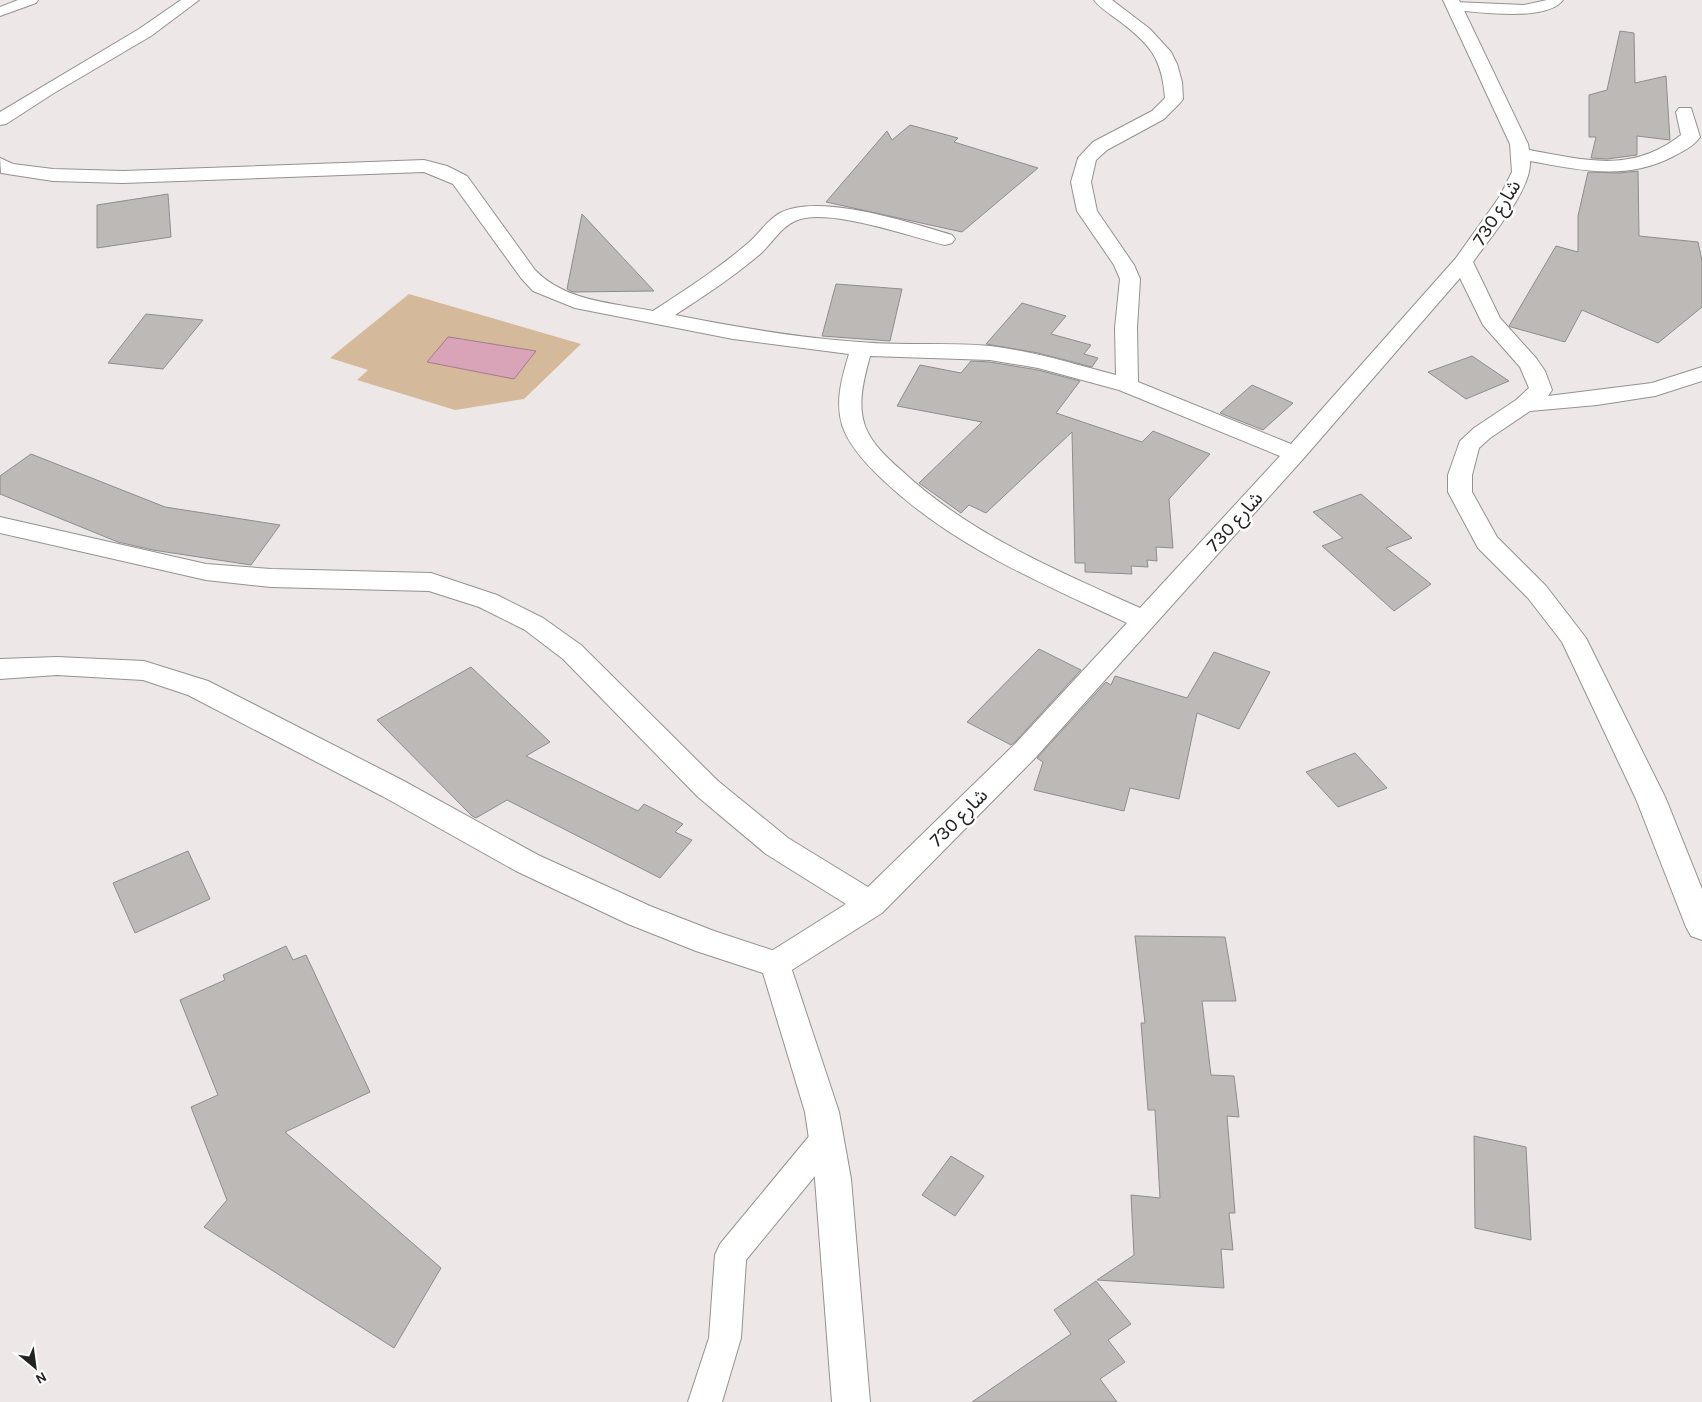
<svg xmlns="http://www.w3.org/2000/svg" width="1702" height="1402" font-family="Karla,'Noto Sans Arabic',sans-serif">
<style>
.green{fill:#d4b99b}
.water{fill:#d9a3b8;stroke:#a27c8b}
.building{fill:#bdb9b7;stroke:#8f8c8a}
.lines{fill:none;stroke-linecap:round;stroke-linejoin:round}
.lane-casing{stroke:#959190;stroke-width:2}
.street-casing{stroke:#959190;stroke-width:2}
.secondary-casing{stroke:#959190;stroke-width:2}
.lane{fill:#fff;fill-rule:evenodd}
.street{fill:#fff;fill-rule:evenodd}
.secondary{fill:#fff;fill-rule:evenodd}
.labels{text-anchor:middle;stroke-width:5;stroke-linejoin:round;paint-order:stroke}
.street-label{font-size:19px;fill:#232222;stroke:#fff}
</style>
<rect width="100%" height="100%" fill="#ede8e7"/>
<path class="green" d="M409,294L581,344L524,399L455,410L357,380L368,370L330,358Z"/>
<path class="water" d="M448,337H449L536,351L514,379L427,362Z"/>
<path class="building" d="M1620,31L1634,33L1635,83L1666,76L1670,140L1637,136V155L1607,159L1591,158L1596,137H1589V95L1607,90Z
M910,125L958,138L954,142L1038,168L962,232L826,202L887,131L892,140Z
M1638,171L1639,236L1698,242L1702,261V307L1658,343L1582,310L1565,342L1511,327L1509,326L1556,246L1578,252V216L1588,172L1619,173Z
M168,194L171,237L97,248V205Z
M582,214L654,291L573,292L567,289Z
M836,284L902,289L890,341L822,336Z
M1022,303L1066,316L1051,334L1091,345L1084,354L1098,358L1092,367L1038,353L986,344Z
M146,314L203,320L163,369L108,363Z
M1472,356L1509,381L1466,399L1428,372Z
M971,361L990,362L1038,370L1080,381L1056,413L1142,442L1153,431L1210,454L1169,499L1173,548L1156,547L1157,561L1147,560L1148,567L1131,566L1132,574L1085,572V563H1075L1072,432L986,513L969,505L961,513L919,483L982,422L897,406L920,365L961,373Z
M1252,385L1293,403L1263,430L1220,413Z
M31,454L165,507L280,525L251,565L153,550L118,542L0,494V476Z
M1361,494L1412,538L1386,548L1431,584L1394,611L1322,546L1343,538L1313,512Z
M1039,649L1081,670L1015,742L1011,745L967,722Z
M1214,652L1270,672L1239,729L1197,713L1179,799L1130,788L1124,811L1034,790L1043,762L1037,758L1106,682L1111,685L1115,676L1187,698Z
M471,667L550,742L526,756L638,811L644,804L683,824L675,832L692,840L660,878L507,800L476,818L472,816L377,720Z
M1355,753L1387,788L1338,807L1306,772Z
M188,851L210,899L135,933L113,883Z
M1135,936L1225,937L1236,1001H1202L1211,1075L1234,1076L1239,1117L1227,1116L1235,1213H1229L1233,1250L1221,1249L1224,1288L1097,1280L1134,1255L1131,1195L1160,1198L1155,1110H1148L1141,1023H1145Z
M286,946L293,960L306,955L370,1092L285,1132L441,1268L394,1348L204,1227L227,1200L191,1107L218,1095L180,1000L225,980L223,975Z
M1474,1136L1526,1147L1531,1240L1475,1228Z
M951,1156L984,1176L955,1216L922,1195Z
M1096,1281L1131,1324L1108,1340L1125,1362L1100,1379L1117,1402H972L1071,1334L1054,1310Z"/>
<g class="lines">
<g class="lane-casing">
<path id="lane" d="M18,0H38L36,3L0,16V7Z
M1547,0H1563C1547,22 1479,12 1454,10L1447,6L1454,2L1524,5Z
M826,1125L837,1129L841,1139L837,1149L746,1260L741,1338L722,1402H688L709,1338L715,1255L720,1244L815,1129Z"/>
</g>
<g class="street-casing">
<path id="street" d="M181,0H199L151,36L54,93L6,124L0,125V112L139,29Z
M1094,0H1112L1150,29L1171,52L1177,64L1182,82L1183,99L1180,103L1164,119L1107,150L1096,160L1091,182L1097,211L1134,265L1140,279L1137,328L1138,382L1291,444L1456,258L1500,196L1512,172L1510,144L1443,0H1459L1528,144L1529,150C1585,160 1631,174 1681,135L1676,112L1679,108H1691L1700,137C1694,146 1682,152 1672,157C1625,181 1579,170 1530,161C1532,190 1490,237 1473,262L1500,318L1536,358L1545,371L1552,390L1548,396L1652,383L1702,367V381L1655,396L1597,405L1530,411L1490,438L1479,448L1472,475V492L1497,537L1546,586L1586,638L1666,799L1702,889V940L1691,936L1686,927L1636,799L1562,642L1528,598L1478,548L1448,492V475L1460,441L1474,428L1516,400L1529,388L1520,367L1483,325L1460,278L1303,459L1036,757L882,913L787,973L776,977L765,973L760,964L765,955L846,904L766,854L698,797L563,659L525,630L479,607L429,591L271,587L206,580L0,533V517L206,564L271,569L431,573L497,595L543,618L581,645L718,781L788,838L868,887L1016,743L1127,623C1041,583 952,546 882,479C866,464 849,446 842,425C835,401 842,377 849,354L733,339L575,308L533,291L521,278L453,184L424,172L123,183L53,181L1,173L0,158L13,164L53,169L123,171L424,160L447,166L467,176L535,270C564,301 613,303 653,311C685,290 718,269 747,244C758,235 767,220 780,213C818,192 912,223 952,235L955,239L952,243L945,245C911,237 826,206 795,221C781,227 771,245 759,255C733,277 704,296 675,315C736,327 798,338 860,342C903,346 946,342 990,346C1032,351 1074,364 1116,375L1115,328L1120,279L1114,265L1077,211L1071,182L1078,158L1093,142L1152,111L1165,98C1162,58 1150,44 1118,20C1110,14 1100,8 1094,0ZM870,356L990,360L1038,368L1119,390L1280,456L1140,608C1056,570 969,534 901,470C887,458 872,444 865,426C857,403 864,379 870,356Z"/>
</g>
<g class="secondary-casing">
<path id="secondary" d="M57,657L144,661L208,681L402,780L538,855L650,906L714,931L787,955L839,1112L851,1179L870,1402H832L815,1179L805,1112L763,973L696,951L628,924L516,871L382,796L188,695L143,680L57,675L0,679V659Z"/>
</g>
<use href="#lane" class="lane"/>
<use href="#street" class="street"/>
<use href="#secondary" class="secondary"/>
</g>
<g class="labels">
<g class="street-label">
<text transform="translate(1496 212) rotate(-58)" y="7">شارع 730</text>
<text transform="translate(1234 521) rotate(-48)" y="7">شارع 730</text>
<text transform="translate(958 817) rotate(-45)" y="7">شارع 730</text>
</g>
</g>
<g transform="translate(35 1367) rotate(151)" stroke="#ffffff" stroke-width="4" paint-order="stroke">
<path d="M0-4L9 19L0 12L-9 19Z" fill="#232222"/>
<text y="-8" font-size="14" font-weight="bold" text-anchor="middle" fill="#232222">N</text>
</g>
</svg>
